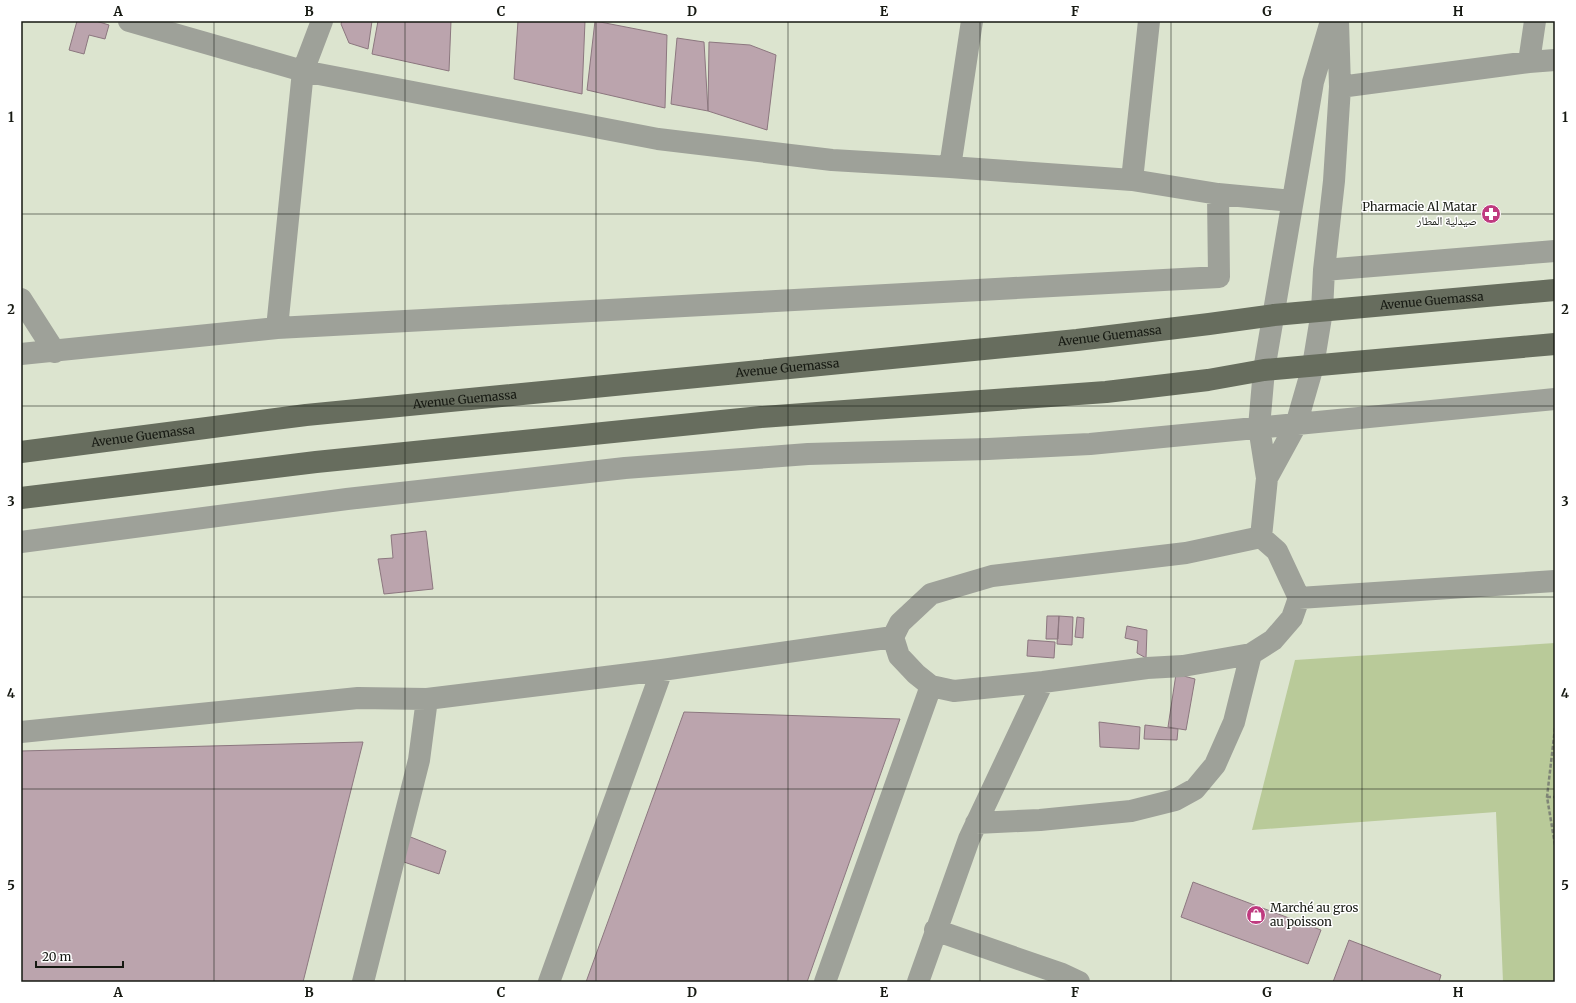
<svg xmlns="http://www.w3.org/2000/svg" width="1576" height="1003" font-family="Merriweather,'Noto Naskh Arabic',serif">
<style>
.green{fill:#b9ca99}
.building{fill:#bba4ad;stroke:#8c777f}
.lines{fill:none;stroke-linecap:round;stroke-linejoin:round}
.path{stroke:#7f8576;stroke-width:2.5;stroke-dasharray:4 2;stroke-linecap:butt}
.minor{stroke:#9ea199;stroke-width:22}
.major{stroke:#676d5e;stroke-width:22}
.grid{fill:none;stroke:#161912;stroke-width:1;stroke-opacity:0.55}
.labels{text-anchor:middle;stroke-width:3;stroke-linejoin:round;paint-order:stroke}
.poi-label{font-size:12px;fill:#161912;stroke:#fff;text-anchor:end}
.street-label{font-size:12px;fill:#161912;stroke:#fff}
.neatline{fill:none;stroke:#161912;stroke-width:1.5}
.grid-label{font-size:13px;text-anchor:middle;font-weight:bold;fill:#161912}
</style>
<rect width="100%" height="100%" fill="#dce4cf"/>
<path class="green" d="M1555,643V982H1503L1496,812L1252,830L1295,660Z"/>
<path class="building" d="M77,21H96L109,25L105,39L89,35L84,54L69,50Z
M342,21H372L368,49L349,43L341,24Z
M378,21H451L449,71L372,54Z
M518,21H585L582,94L514,79Z
M595,21L667,35L665,108L587,90Z
M677,38L704,42L708,111L671,104Z
M709,42L750,45L776,55L767,130L708,111Z
M426,531L433,589L384,594L378,559L393,558L391,535Z
M1047,616H1059L1058,639H1046Z
M1059,616L1073,617L1072,645L1057,644Z
M1077,617L1084,618L1083,638L1075,637Z
M1127,626L1147,630L1146,658L1137,653L1138,641L1125,638Z
M1028,640L1055,642L1054,658L1027,656Z
M1176,674L1195,679L1186,730L1168,727Z
M684,712L900,719L807,982H586Z
M1099,722L1140,727L1139,749L1100,747Z
M1145,725L1178,729L1177,740L1144,739Z
M363,742L303,982H21V751Z
M408,836L446,851L439,874L401,861Z
M1193,882L1321,930L1308,964L1181,917Z
M1349,940L1441,975L1439,982H1333Z"/>
<g class="lines">
<path class="path" d="M1555,728L1547,797L1555,845
M1547,797H1555"/>
<path class="minor" d="M129,21L303,71L658,139L832,160L950,167L1132,180L1218,194L1292,201
M1529,62L1535,21
M1340,87L1529,62L1555,60
M950,167L972,21
M1132,180L1149,21
M1324,270L1555,251
M21,299L55,352
M277,328L303,71L322,21
M21,354L277,328L1219,277L1218,194
M1267,478L1296,425L1313,366L1322,311L1324,270L1334,181L1340,87L1338,21
M1261,537L1277,551L1299,598L1292,618L1273,640L1251,654L1183,666L1147,668L1043,682L954,691L931,686L916,674L899,656L893,637L900,623L931,594L992,576L1186,553Z
M1261,537L1267,478L1259,427L1264,370L1313,82L1331,21
M21,542L347,499L625,468L808,454L988,449L1090,444L1555,399
M1299,598L1555,581
M427,699L662,670L893,637
M21,732L358,698L427,699L419,760L363,982
M976,823L1040,820L1131,811L1175,800L1195,789L1215,765L1234,722L1251,654
M935,930L1062,974L1079,982
M549,982L662,670
M825,982L931,686
M918,982L969,839L1043,682"/>
<g class="major">
<path id="s1" d="M21,452L306,415L1077,340L1209,324L1274,315L1555,290"/>
<path d="M21,498L316,462L761,417L1106,392L1208,380L1264,370L1555,344"/>
</g>
</g>
<path class="grid" d="M214,21V982M405,21V982M596,21V982M788,21V982M980,21V982M1171,21V982M1362,21V982M21,214H1555M21,406H1555M21,597H1555M21,789H1555"/>
<defs>
<g id="pharmacy-disc" transform="scale(1)"><circle r="9.5" fill="#bf3a7f" stroke="#fff"/><path d="M-2-6h4v4h4v4h-4v4h-4v-4h-4v-4h4Z" fill="#fff"/></g>
<g id="shop-disc" transform="scale(1)"><circle r="9.5" fill="#bf3a7f" stroke="#fff"/><path d="M-5-2.5h2.3a2.7 3.5 0 0 1 5.4 0H5L5.5 6h-11ZM-1.5-2.5h3a1.5 2.3 0 0 0-3 0Z" fill="#fff"/></g>
</defs>
<g fill-rule="evenodd">
<use href="#pharmacy-disc" x="1491" y="214"/>
<use href="#shop-disc" x="1256" y="915"/>
</g>
<g class="labels">
<g class="poi-label">
<text x="1477" y="211">Pharmacie Al Matar<tspan x="1477" dy="14">صيدلية المطار</tspan></text>
<text x="1270" y="912" text-anchor="start">Marché au gros<tspan x="1270" dy="14">au poisson</tspan></text>
</g>
<g class="street-label">
<text dy="4" stroke="none"><textPath href="#s1" startOffset="1419">Avenue Guemassa</textPath></text>
<text dy="4" stroke="none"><textPath href="#s1" startOffset="1095">Avenue Guemassa</textPath></text>
<text dy="4" stroke="none"><textPath href="#s1" startOffset="771">Avenue Guemassa</textPath></text>
<text dy="4" stroke="none"><textPath href="#s1" startOffset="447">Avenue Guemassa</textPath></text>
<text dy="4" stroke="none"><textPath href="#s1" startOffset="123">Avenue Guemassa</textPath></text>
</g>
</g>
<rect width="1576" height="1003" fill="none" stroke="#ffffff" stroke-width="44"/>
<path d="M36 961v6h87v-6" fill="none" stroke="#161912" stroke-width="2"/>
<text x="42" y="961" font-size="12" fill="#161912" stroke="#ffffff" stroke-width="3" paint-order="stroke">20 m</text>
<rect x="22" y="22" width="1532" height="959" class="neatline"/>
<g class="grid-label">
<text x="118" y="16">A</text>
<text x="309" y="16">B</text>
<text x="501" y="16">C</text>
<text x="692" y="16">D</text>
<text x="884" y="16">E</text>
<text x="1075" y="16">F</text>
<text x="1267" y="16">G</text>
<text x="1458" y="16">H</text>
<text x="11" y="122">1</text>
<text x="1565" y="122">1</text>
<text x="11" y="314">2</text>
<text x="1565" y="314">2</text>
<text x="11" y="506">3</text>
<text x="1565" y="506">3</text>
<text x="11" y="698">4</text>
<text x="1565" y="698">4</text>
<text x="11" y="890">5</text>
<text x="1565" y="890">5</text>
<text x="118" y="997">A</text>
<text x="309" y="997">B</text>
<text x="501" y="997">C</text>
<text x="692" y="997">D</text>
<text x="884" y="997">E</text>
<text x="1075" y="997">F</text>
<text x="1267" y="997">G</text>
<text x="1458" y="997">H</text>
</g>
</svg>
